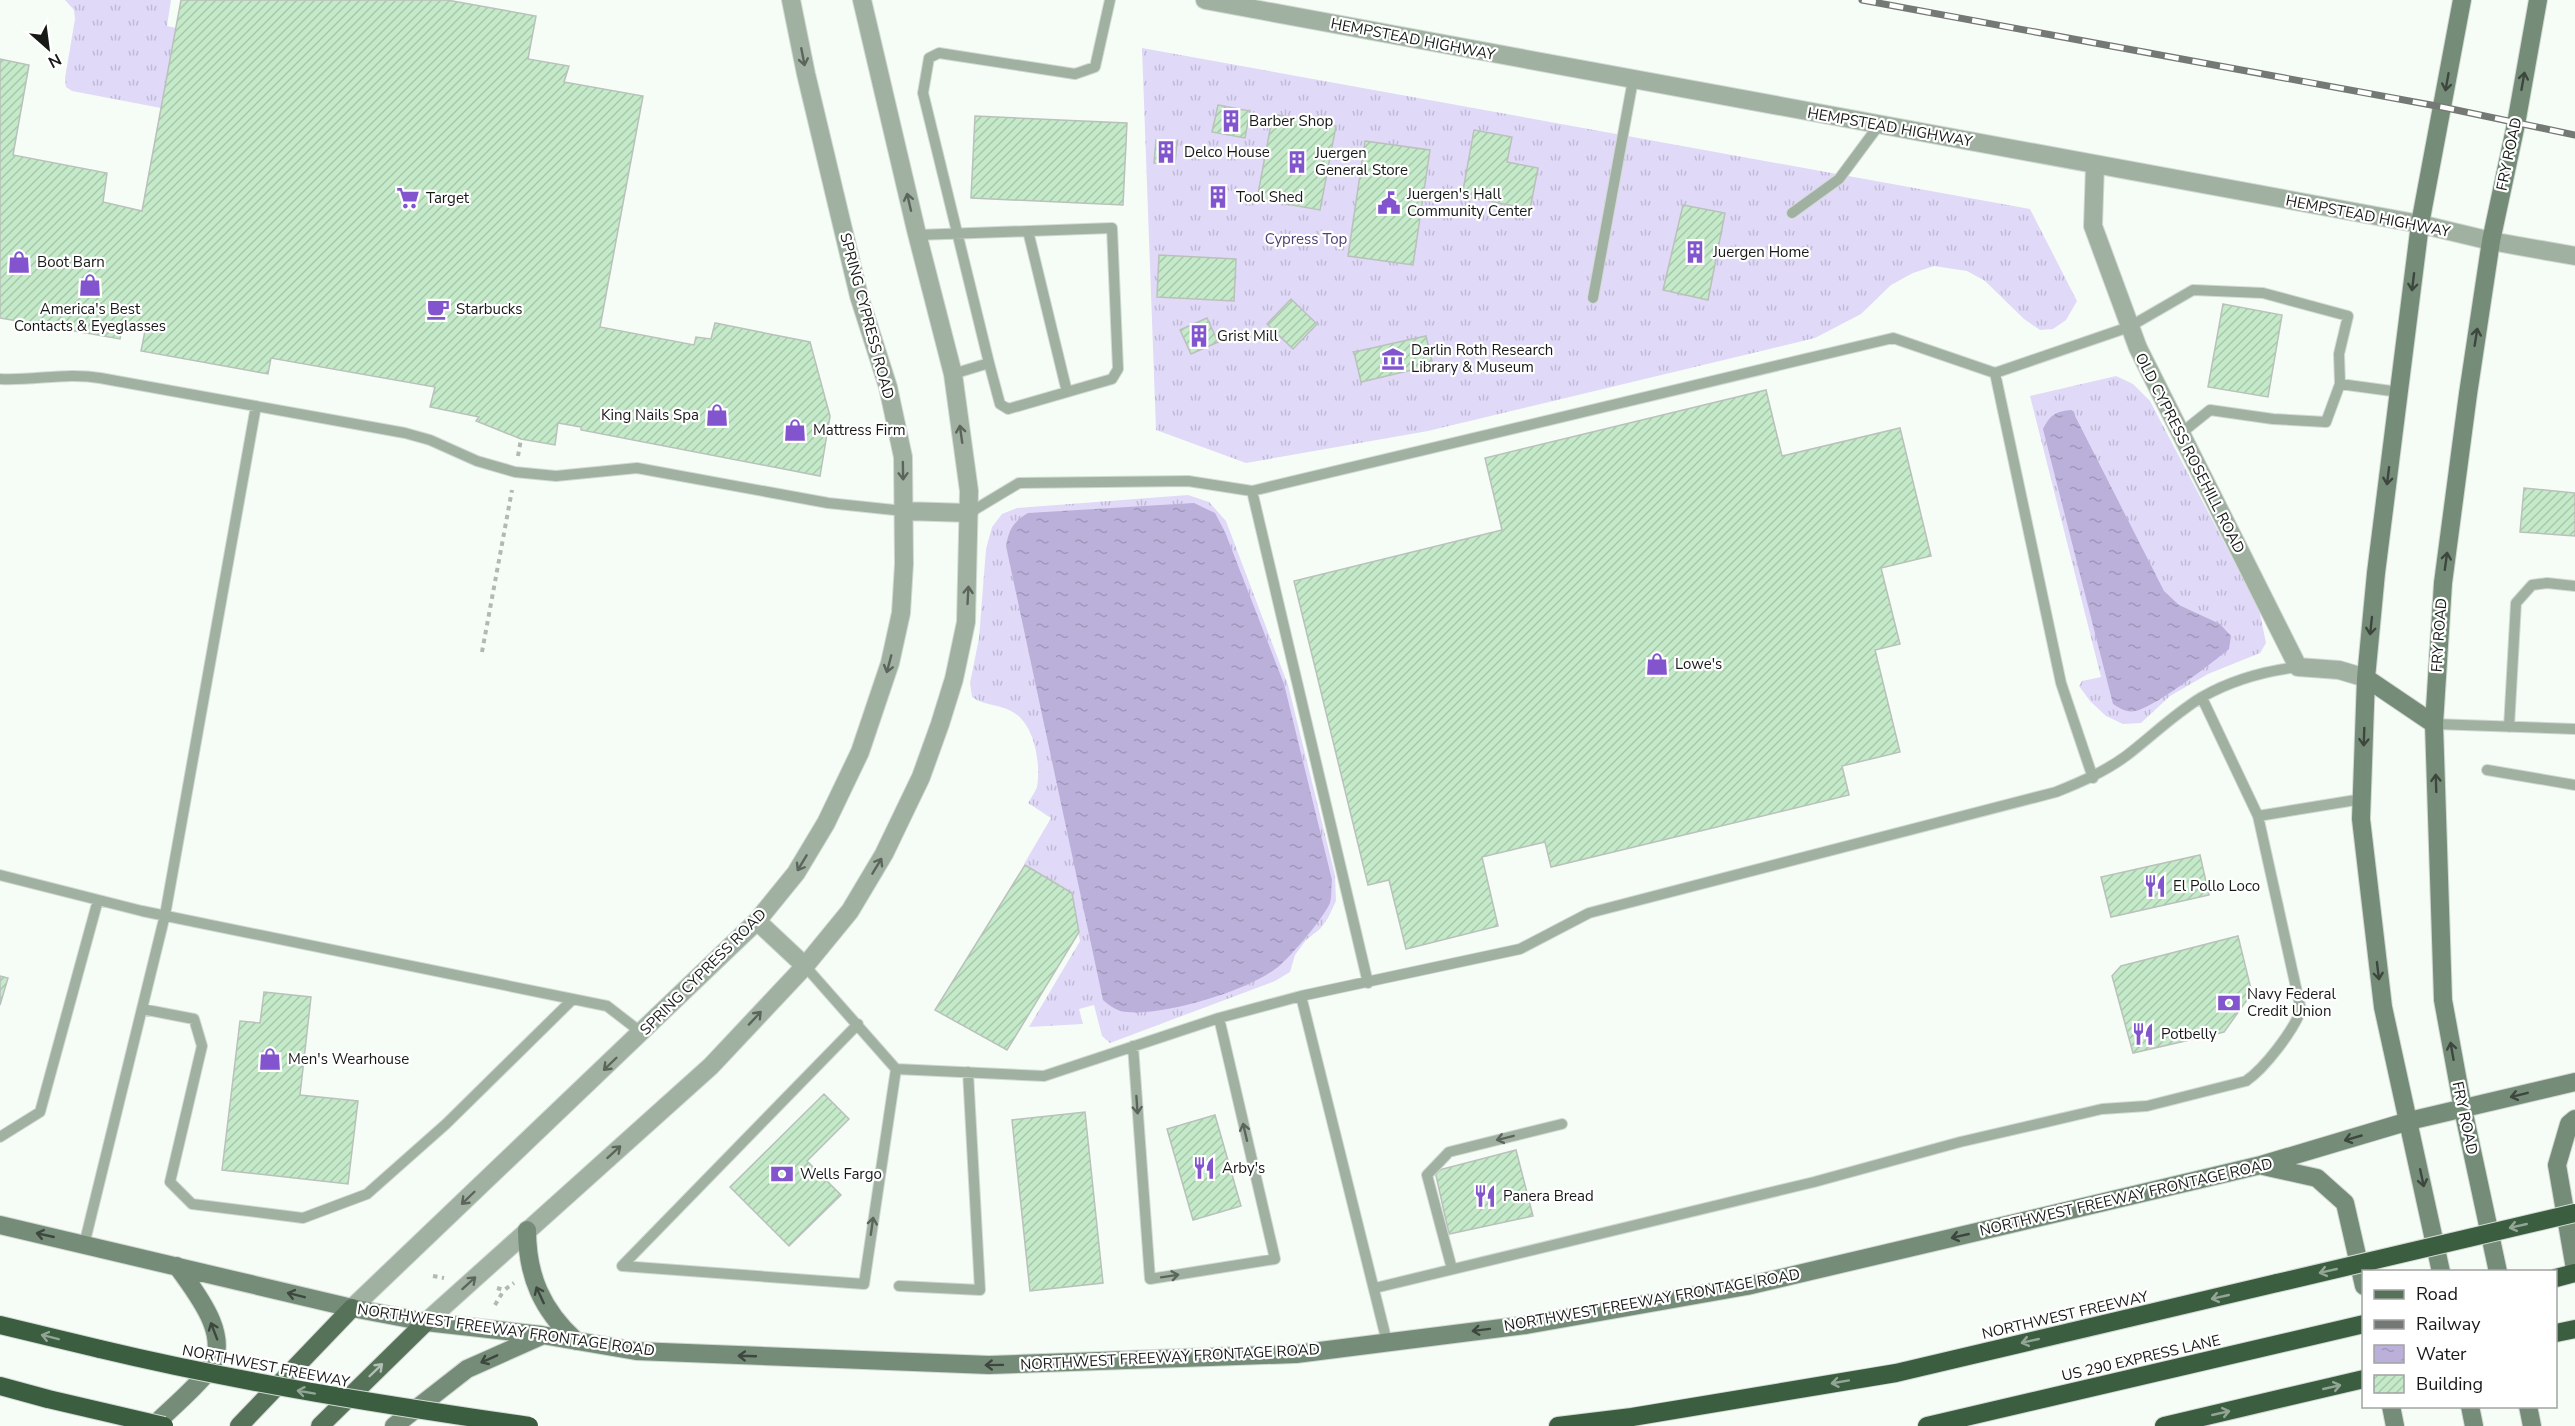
<svg xmlns="http://www.w3.org/2000/svg" width="2575" height="1426" font-family="'Nunito Sans',sans-serif">
<style>
.grass{fill:url(#grass-tufts)}
.water{fill:url(#water-ripples)}
.building{fill:url(#building-hatch);stroke:#bac1bb;stroke-width:1.5}
.lines{fill:none;stroke-linecap:round;stroke-linejoin:round}
.service-casing{stroke:#d2d9d3;stroke-width:12}
.minor-casing{stroke:#d2d9d3;stroke-width:20}
.tertiary-casing{stroke:#d2d9d3;stroke-width:20}
.secondary-casing{stroke:#d2d9d3;stroke-width:20}
.primary-casing{stroke:#d2d9d3;stroke-width:20}
.motorway-casing{stroke:#d2d9d3;stroke-width:20}
.path{stroke:#b2b8b3;stroke-width:4;stroke-dasharray:4.5 4.5;stroke-linecap:butt}
.service{stroke:#a0b1a2;stroke-width:10}
.minor{stroke:#a0b1a2;stroke-width:18}
.tertiary{stroke:#a0b1a2;stroke-width:18}
.secondary{stroke:#758d78;stroke-width:18}
.primary{stroke:#56735a;stroke-width:18}
.motorway{stroke:#3b5d40;stroke-width:18}
.rail-casing{stroke:#757975;stroke-width:7}
.rail{stroke:#fff;stroke-width:4.5;stroke-dasharray:14;stroke-linecap:butt}
.motorway-bridge-casing{stroke:#d2d9d3;stroke-width:20;stroke-linecap:butt}
.motorway-bridge{stroke:#3b5d40;stroke-width:18}
.oneway{stroke:#5c655c}
.oneway2{stroke:#3d473e}
.oneway3{stroke:#93a696}
.oneway4{stroke:#b3c0b5}
.labels{text-anchor:middle;stroke-width:4.5;stroke-linejoin:round;paint-order:stroke}
.street-label{font-size:15px;fill:#171917;stroke:#fff}
.poi-label{font-size:15px;fill:#171917;stroke:#fff;text-anchor:start}
.park-label{font-size:15px;fill:#524077;stroke:#fff}
</style>
<defs>
<pattern id="grass-tufts" width="24" height="20" patternUnits="userSpaceOnUse" patternTransform="scale(1.5)"><rect width="24" height="20" fill="#e1d9f8"/><path d="M3 7l-1-3M5 7V3M7 7l1-3M15 17l-1-3M17 17v-4M19 17l1-3" fill="none" stroke="#c0bad4"/></pattern>
<pattern id="water-ripples" width="26" height="14" patternUnits="userSpaceOnUse" patternTransform="scale(1.5)"><rect width="26" height="14" fill="#bbb0da"/><path d="M2 4q2-2 4 0t4 0M15 11q2-2 4 0t4 0" fill="none" stroke="#a097ba"/></pattern>
<pattern id="building-hatch" width="6" height="6" patternUnits="userSpaceOnUse" patternTransform="scale(1.5)"><rect width="6" height="6" fill="#c4eac9"/><path d="M-1 1l2-2M0 6l6-6M5 7l2-2" fill="none" stroke="#a8c8ac"/></pattern>
</defs>
<rect width="100%" height="100%" fill="#f6fdf7"/>
<path class="grass" d="M65,0H171L167,26L176,28L161,108L72,91L66,87L65,78L75,19L74,10Z
M1142,48L2030,209L2077,301L2066,320L2053,329L2040,330L2024,319L1985,281L1967,271L1934,266L1913,273L1891,285L1861,314L1815,338L1428,431L1246,463L1156,430Z
M2116,376L2133,384L2150,401L2259,609L2266,643L2260,653L2208,674L2170,696L2141,723L2123,724L2106,716L2090,701L2079,686L2082,681L2101,677L2030,396Z
M1188,495L1209,502L1226,521L1288,685L1335,875L1336,901L1328,918L1320,929L1306,940L1295,955L1290,972L1275,981L1110,1043L1102,1036L1094,1005L1079,1009L1083,1024L1029,1027L1080,941L1070,894L1024,864L1051,818L1028,803C1031,798 1035,792 1037,787C1041,764 1035,723 1011,711C998,704 985,706 972,697L970,683L979,638L986,549L992,527L1002,514L1017,508Z"/>
<path class="water" d="M2072,410L2164,591L2179,605L2220,624L2231,636L2229,649C2212,663 2154,708 2135,711C2127,713 2119,708 2113,704L2043,429C2050,415 2056,411 2072,410Z
M1194,503L1215,513L1225,532L1284,684L1332,880C1331,887 1332,896 1330,903C1323,919 1292,955 1278,967C1248,991 1165,1016 1127,1012C1118,1012 1110,1006 1103,1000L1006,546C1009,529 1013,522 1028,513Z"/>
<path class="building" d="M181,0H447L536,16L528,59L569,66L564,82L643,96L600,327L694,345L696,337L711,339L715,323L810,342L830,416L820,476L581,430V427L558,423L555,445L521,439L476,421L479,417L430,407L435,387L271,358L268,374L141,351L146,326L123,322L120,339L0,318V59L29,65L13,155L107,173L103,202L142,211Z
M1218,105L1250,111L1245,138L1212,132Z
M1273,114L1336,126L1320,210L1257,199Z
M975,116L1127,123L1123,205L971,198Z
M1474,130L1512,137L1507,162L1538,168L1530,209L1462,196Z
M1156,140L1177,142L1175,164L1154,163Z
M1365,141L1430,150L1413,265L1348,256Z
M1221,188L1226,202L1214,206L1210,192Z
M1683,205L1725,213L1708,300L1663,290Z
M1159,255L1236,259L1234,301L1157,297Z
M1291,299L1317,324L1293,349L1267,324Z
M2223,304L2282,315L2268,397L2208,387Z
M1207,318L1218,342L1191,354L1180,330Z
M1426,336L1433,365L1361,382L1354,352Z
M1766,390L1782,456L1900,428L1931,556L1881,568L1900,644L1875,650L1900,752L1842,766L1849,795L1551,867L1545,842L1482,857L1498,926L1406,949L1389,880L1368,885L1294,581L1502,530L1485,458Z
M2524,488L2575,493V536L2520,532Z
M2200,855L2209,895L2111,917L2101,877Z
M1025,865L1072,893L1079,932L1007,1050L935,1010Z
M2238,936L2252,993L2224,1032L2133,1053L2112,976L2121,966Z
M0,976L8,978L0,1005Z
M264,992L311,997L300,1095L358,1101L348,1184L222,1170L240,1021L260,1023Z
M824,1094L849,1119L807,1161L841,1195L789,1246L730,1187Z
M1085,1112L1103,1283L1030,1291L1012,1120Z
M1215,1115L1241,1206L1193,1220L1167,1129Z
M1516,1150L1533,1216L1449,1234L1435,1171Z"/>
<g class="lines">
<g class="service-casing">
<path id="service" d="M1792,213L1839,179L1879,125
M1028,231L1067,392
M917,235L1112,228L1118,369L1112,379L1008,409L1000,404L989,363L953,374
M1593,298L1633,80
M989,363L923,93L929,58L939,53L1075,74L1095,67L1110,0
M0,379C34,381 66,372 100,378L405,433L430,440L477,461L515,472L556,476L637,468L828,503L904,511
M2180,434L2210,410L2273,419L2326,422L2340,384
M1252,491L1368,983
M969,513L1019,483L1188,481L1252,491L1893,338L1995,373
M2202,698L2258,816
M2434,724L2575,729
M2509,727L2516,603L2532,585L2547,583L2575,586
M2487,770L2575,785
M2093,778L2061,683L1995,373L2129,327L2193,290L2263,293L2348,316L2339,354L2340,384L2399,392
M0,875L142,911L607,1006L642,1033
M805,966L896,1069L1044,1076L1219,1018L1301,996L1520,949L1589,913L2056,792C2081,782 2104,772 2126,756C2151,737 2174,714 2202,697C2232,680 2264,671 2298,667
M1301,996L1387,1342
M142,1009L194,1019L202,1046L170,1182L192,1204L303,1218L367,1194L446,1124L573,999
M858,1024L622,1266L864,1284L896,1069
M1133,1046L1150,1279L1275,1259L1219,1018
M0,1137L40,1112L98,900
M84,1245L165,915L256,406
M1452,1269L1427,1175L1449,1152L1562,1124
M899,1286L980,1290L968,1072
M1375,1288L1814,1182L1960,1142L2102,1109L2147,1106L2246,1081C2265,1068 2293,1031 2301,1010L2258,816L2362,799"/>
</g>
<g class="minor-casing">
<path id="minor" d="M2095,165L2093,226L2138,348L2298,667L2339,670L2366,678"/>
</g>
<g class="tertiary-casing">
<path id="tertiary" d="M1205,0L2420,224L2491,241L2575,256
M904,511L969,513
M757,921L805,966
M352,1308L757,921L796,873L826,823L860,752L890,663L901,613L904,564L903,457L888,387L859,296L806,74L791,0
M426,1322L711,1066L805,966L850,911L884,854L921,777L940,724L954,679L966,622L969,491L953,374L916,230L862,0"/>
</g>
<g class="secondary-casing">
<path id="secondary" d="M2366,678L2434,724
M2575,1119L2569,1124L2557,1165L2575,1269
M2263,1166L2317,1178L2345,1203L2364,1286
M0,1225L352,1308L426,1322L542,1335L636,1351L989,1365L1296,1354L1526,1325L1747,1286L2261,1165L2409,1121L2575,1082
M527,1230C527,1276 542,1310 576,1341
M2441,1272L2383,1007L2361,819L2366,678L2376,573L2420,224L2462,0
M2498,1272L2463,1109L2443,1000L2434,724L2443,583L2468,394L2491,241L2516,124L2538,0
M2391,1406L2395,1426
M2470,1406L2474,1426
M2528,1406L2532,1426
M153,1426C169,1410 196,1388 209,1370C233,1337 196,1293 177,1266
M394,1426L467,1369L541,1336"/>
</g>
<g class="primary-casing">
<path id="primary" d="M239,1426L352,1308
M320,1426L426,1322"/>
</g>
<g class="motorway-casing">
<path id="motorway" d="M2556,1278L2575,1273
M0,1325L100,1349
M2556,1333L2575,1329
M0,1386L48,1399
M1558,1426L1632,1417L1896,1373L2277,1283
M1927,1426L2364,1324
M2164,1426L2364,1379"/>
</g>
<path class="path" d="M518,456L521,439
M482,652L512,490
M433,1276L444,1278
M497,1288L504,1290L514,1283
M495,1305L504,1290"/>
<use href="#service" class="service"/>
<use href="#minor" class="minor"/>
<use href="#tertiary" class="tertiary"/>
<use href="#secondary" class="secondary"/>
<use href="#primary" class="primary"/>
<use href="#motorway" class="motorway"/>
<g class="rail-casing">
<path id="rail" d="M1862,0L2442,107L2575,135"/>
</g>
<use href="#rail" class="rail"/>
<g class="motorway-bridge-casing">
<path id="motorway-bridge" d="M2277,1283L2575,1213
M100,1349C242,1383 385,1405 529,1426
M48,1399L164,1426"/>
</g>
<use href="#motorway-bridge" class="motorway-bridge"/>
</g>
<defs><path id="oneway-shaft" d="M-6 0H5M1.5-3L5.5 0L1.5 3" fill="none" stroke-width="1.6" stroke-linecap="round" stroke-linejoin="round" transform="scale(1.5)"/></defs>
<g class="oneway">
<use href="#oneway-shaft" transform="translate(803 57) rotate(79)"/>
<use href="#oneway-shaft" transform="translate(909 202) rotate(-103)"/>
<use href="#oneway-shaft" transform="translate(961 434) rotate(-98)"/>
<use href="#oneway-shaft" transform="translate(903 471) rotate(89)"/>
<use href="#oneway-shaft" transform="translate(968 595) rotate(-87)"/>
<use href="#oneway-shaft" transform="translate(889 664) rotate(105)"/>
<use href="#oneway-shaft" transform="translate(802 863) rotate(121)"/>
<use href="#oneway-shaft" transform="translate(877 866) rotate(-59)"/>
<use href="#oneway-shaft" transform="translate(755 1018) rotate(-47)"/>
<use href="#oneway-shaft" transform="translate(610 1064) rotate(136)"/>
<use href="#oneway-shaft" transform="translate(1137 1105) rotate(86)"/>
<use href="#oneway-shaft" transform="translate(1245 1132) rotate(-103)"/>
<use href="#oneway-shaft" transform="translate(1505 1138) rotate(166)"/>
<use href="#oneway-shaft" transform="translate(614 1152) rotate(-42)"/>
<use href="#oneway-shaft" transform="translate(468 1198) rotate(136)"/>
<use href="#oneway-shaft" transform="translate(872 1226) rotate(-82)"/>
<use href="#oneway-shaft" transform="translate(1170 1276) rotate(-9)"/>
<use href="#oneway-shaft" transform="translate(469 1283) rotate(-42)"/>
</g>
<g class="oneway2">
<use href="#oneway-shaft" transform="translate(2523 81) rotate(-80)"/>
<use href="#oneway-shaft" transform="translate(2447 82) rotate(100)"/>
<use href="#oneway-shaft" transform="translate(2413 282) rotate(97)"/>
<use href="#oneway-shaft" transform="translate(2476 337) rotate(-81)"/>
<use href="#oneway-shaft" transform="translate(2388 476) rotate(97)"/>
<use href="#oneway-shaft" transform="translate(2446 561) rotate(-82)"/>
<use href="#oneway-shaft" transform="translate(2371 626) rotate(96)"/>
<use href="#oneway-shaft" transform="translate(2364 737) rotate(92)"/>
<use href="#oneway-shaft" transform="translate(2436 783) rotate(-92)"/>
<use href="#oneway-shaft" transform="translate(2378 971) rotate(83)"/>
<use href="#oneway-shaft" transform="translate(2452 1051) rotate(-100)"/>
<use href="#oneway-shaft" transform="translate(2519 1095) rotate(166)"/>
<use href="#oneway-shaft" transform="translate(2353 1138) rotate(164)"/>
<use href="#oneway-shaft" transform="translate(2422 1178) rotate(78)"/>
<use href="#oneway-shaft" transform="translate(45 1235) rotate(-167)"/>
<use href="#oneway-shaft" transform="translate(1960 1236) rotate(167)"/>
<use href="#oneway-shaft" transform="translate(296 1295) rotate(-166)"/>
<use href="#oneway-shaft" transform="translate(540 1295) rotate(-115)"/>
<use href="#oneway-shaft" transform="translate(1481 1330) rotate(173)"/>
<use href="#oneway-shaft" transform="translate(214 1331) rotate(-111)"/>
<use href="#oneway-shaft" transform="translate(747 1356) rotate(-178)"/>
<use href="#oneway-shaft" transform="translate(489 1359) rotate(156)"/>
<use href="#oneway-shaft" transform="translate(994 1365) rotate(179)"/>
</g>
<g class="oneway3">
<use href="#oneway-shaft" transform="translate(2518 1226) rotate(167)"/>
<use href="#oneway-shaft" transform="translate(2328 1271) rotate(167)"/>
<use href="#oneway-shaft" transform="translate(2220 1297) rotate(167)"/>
<use href="#oneway-shaft" transform="translate(50 1337) rotate(-166)"/>
<use href="#oneway-shaft" transform="translate(2030 1341) rotate(167)"/>
<use href="#oneway-shaft" transform="translate(1840 1382) rotate(170)"/>
<use href="#oneway-shaft" transform="translate(2332 1387) rotate(-13)"/>
<use href="#oneway-shaft" transform="translate(306 1392) rotate(-170)"/>
<use href="#oneway-shaft" transform="translate(2221 1413) rotate(-13)"/>
</g>
<use class="oneway4" href="#oneway-shaft" transform="translate(376 1370) rotate(-44)"/>
<defs>
<g id="building-bare" transform="scale(1.8)"><path d="M-4-6H4V6H1V3H-1V6H-4ZM-2.5-4.3h1.7v1.8h-1.7ZM.8-4.3h1.7v1.8H.8ZM-2.5-1h1.7V.8h-1.7ZM.8-1h1.7V.8H.8Z" fill="#8255ce" stroke="#fff" stroke-width="2.5" paint-order="stroke"/></g>
<g id="supermarket-bare" transform="scale(1.8)"><path d="M-6-5.5h2.5l.6 2H6L4.5 2H-2.5L-4.4-4H-6ZM-1.5 3.2a1.3 1.3 0 1 0 .1 0ZM3 3.2a1.3 1.3 0 1 0 .1 0Z" fill="#8255ce" stroke="#fff" stroke-width="2.5" paint-order="stroke"/></g>
<g id="civic-bare" transform="scale(1.8)"><path d="M-.6-6.5H3V-4.5H.6V-3L4-1V1h2V6H-6V1h2V-1L-.6-3ZM-1.2 2.5V6h2.4V2.5Z" fill="#8255ce" stroke="#fff" stroke-width="2.5" paint-order="stroke"/></g>
<g id="shop-bare" transform="scale(1.8)"><path d="M-5-2.5h2.3a2.7 3.5 0 0 1 5.4 0H5L5.5 6h-11ZM-1.5-2.5h3a1.5 2.3 0 0 0-3 0Z" fill="#8255ce" stroke="#fff" stroke-width="2.5" paint-order="stroke"/></g>
<g id="cafe-bare" transform="scale(1.8)"><path d="M-5.5-4.5H6V0H3Q3 3.5 0 3.5H-2.5Q-5.5 3.5-5.5 0ZM3-3.2v2h1.7v-2ZM-6 4.5H4V6H-6Z" fill="#8255ce" stroke="#fff" stroke-width="2.5" paint-order="stroke"/></g>
<g id="museum-bare" transform="scale(1.8)"><path d="M0-6L6-3V-2H-6V-3ZM-5-1h2V3h-2ZM-1-1h2V3h-2ZM3-1h2V3H3ZM-6 4H6V6H-6Z" fill="#8255ce" stroke="#fff" stroke-width="2.5" paint-order="stroke"/></g>
<g id="restaurant-bare" transform="scale(1.8)"><path d="M-5-6h1v4h1v-4h1v4h1v-4h1v5L-1.5 .5V6h-2V.5L-5-1ZM5-6V6H3V1.5H1.5Q1.5-4 5-6Z" fill="#8255ce" stroke="#fff" stroke-width="2.5" paint-order="stroke"/></g>
<g id="bank-bare" transform="scale(1.8)"><path d="M-6-4H6V4H-6ZM0-2.3a2.3 2.3 0 1 0 0 4.6a2.3 2.3 0 1 0 0-4.6Z" fill="#8255ce" stroke="#fff" stroke-width="2.5" paint-order="stroke"/></g>
</defs>
<g fill-rule="evenodd">
<use href="#building-bare" x="1231" y="121"/>
<use href="#building-bare" x="1166" y="152"/>
<use href="#building-bare" x="1297" y="162"/>
<use href="#building-bare" x="1218" y="197"/>
<use href="#supermarket-bare" x="408" y="198"/>
<use href="#civic-bare" x="1389" y="203"/>
<use href="#building-bare" x="1695" y="252"/>
<use href="#shop-bare" x="19" y="262"/>
<use href="#shop-bare" x="90" y="285"/>
<use href="#cafe-bare" x="438" y="309"/>
<use href="#building-bare" x="1199" y="336"/>
<use href="#museum-bare" x="1393" y="359"/>
<use href="#shop-bare" x="717" y="415"/>
<use href="#shop-bare" x="795" y="430"/>
<use href="#shop-bare" x="1657" y="664"/>
<use href="#restaurant-bare" x="2155" y="886"/>
<use href="#bank-bare" x="2229" y="1003"/>
<use href="#restaurant-bare" x="2143" y="1034"/>
<use href="#shop-bare" x="270" y="1059"/>
<use href="#restaurant-bare" x="1204" y="1168"/>
<use href="#bank-bare" x="782" y="1174"/>
<use href="#restaurant-bare" x="1485" y="1196"/>
</g>
<g class="labels">
<g class="street-label">
<text transform="translate(1413 39) rotate(11)" y="5">HEMPSTEAD HIGHWAY</text>
<text transform="translate(1890 127) rotate(10)" y="5">HEMPSTEAD HIGHWAY</text>
<text transform="translate(2509 154) rotate(-78)" y="5">FRY ROAD</text>
<text transform="translate(2368 216) rotate(11)" y="5">HEMPSTEAD HIGHWAY</text>
<text transform="translate(867 316) rotate(75)" y="5">SPRING CYPRESS ROAD</text>
<text transform="translate(2190 453) rotate(63)" y="5">OLD CYPRESS ROSEHILL ROAD</text>
<text transform="translate(2439 635) rotate(-86)" y="5">FRY ROAD</text>
<text transform="translate(703 972) rotate(-45)" y="5">SPRING CYPRESS ROAD</text>
<text transform="translate(2465 1118) rotate(78)" y="5">FRY ROAD</text>
<text transform="translate(2126 1197) rotate(-13)" y="5">NORTHWEST FREEWAY FRONTAGE ROAD</text>
<text transform="translate(1652 1300) rotate(-10)" y="5">NORTHWEST FREEWAY FRONTAGE ROAD</text>
<text transform="translate(2065 1315) rotate(-13)" y="5">NORTHWEST FREEWAY</text>
<text transform="translate(506 1330) rotate(8)" y="5">NORTHWEST FREEWAY FRONTAGE ROAD</text>
<text transform="translate(1170 1357) rotate(-3)" y="5">NORTHWEST FREEWAY FRONTAGE ROAD</text>
<text transform="translate(2141 1358) rotate(-13)" y="5">US 290 EXPRESS LANE</text>
<text transform="translate(266 1366) rotate(11)" y="5">NORTHWEST FREEWAY</text>
</g>
<g class="poi-label">
<text x="1249" y="126">Barber Shop</text>
<text x="1184" y="157">Delco House</text>
<text x="1315" y="158">Juergen<tspan x="1315" dy="17">General Store</tspan></text>
<text x="1407" y="199">Juergen's Hall<tspan x="1407" dy="17">Community Center</tspan></text>
<text x="1236" y="202">Tool Shed</text>
<text x="426" y="203">Target</text>
<text x="1713" y="257">Juergen Home</text>
<text x="37" y="267">Boot Barn</text>
<text x="90" y="314" text-anchor="middle">America's Best<tspan x="90" dy="17">Contacts &amp; Eyeglasses</tspan></text>
<text x="456" y="314">Starbucks</text>
<text x="1217" y="341">Grist Mill</text>
<text x="1411" y="355">Darlin Roth Research<tspan x="1411" dy="17">Library &amp; Museum</tspan></text>
<text x="699" y="420" text-anchor="end">King Nails Spa</text>
<text x="813" y="435">Mattress Firm</text>
<text x="1675" y="669">Lowe's</text>
<text x="2173" y="891">El Pollo Loco</text>
<text x="2247" y="999">Navy Federal<tspan x="2247" dy="17">Credit Union</tspan></text>
<text x="2161" y="1039">Potbelly</text>
<text x="288" y="1064">Men's Wearhouse</text>
<text x="1222" y="1173">Arby's</text>
<text x="800" y="1179">Wells Fargo</text>
<text x="1503" y="1201">Panera Bread</text>
</g>
<g class="park-label">
<text x="1306" y="244">Cypress Top</text>
</g>
</g>
<rect x="2362" y="1270" width="195" height="138" fill="#ffffff" stroke="#a2a3a2" stroke-width="1.5"/>
<rect x="2374" y="1290" width="30" height="9" fill="#56735a" stroke="#a2a3a2" stroke-width="1.5"/>
<text x="2416" y="1300" font-size="18" fill="#171917">Road</text>
<rect x="2374" y="1320" width="30" height="9" fill="#757975" stroke="#a2a3a2" stroke-width="1.5"/>
<text x="2416" y="1330" font-size="18" fill="#171917">Railway</text>
<rect x="2374" y="1345" width="30" height="18" fill="url(#water-ripples)" stroke="#a2a3a2" stroke-width="1.5"/>
<text x="2416" y="1360" font-size="18" fill="#171917">Water</text>
<rect x="2374" y="1375" width="30" height="18" fill="url(#building-hatch)" stroke="#a2a3a2" stroke-width="1.5"/>
<text x="2416" y="1390" font-size="18" fill="#171917">Building</text>
<g transform="translate(48 48) rotate(152)" stroke="#ffffff" stroke-width="4.5" paint-order="stroke">
<path d="M0-4.5L10 22L0 15L-10 22Z" fill="#171917"/>
<text y="-9" font-size="16" font-weight="bold" text-anchor="middle" fill="#171917">N</text>
</g>
</svg>
